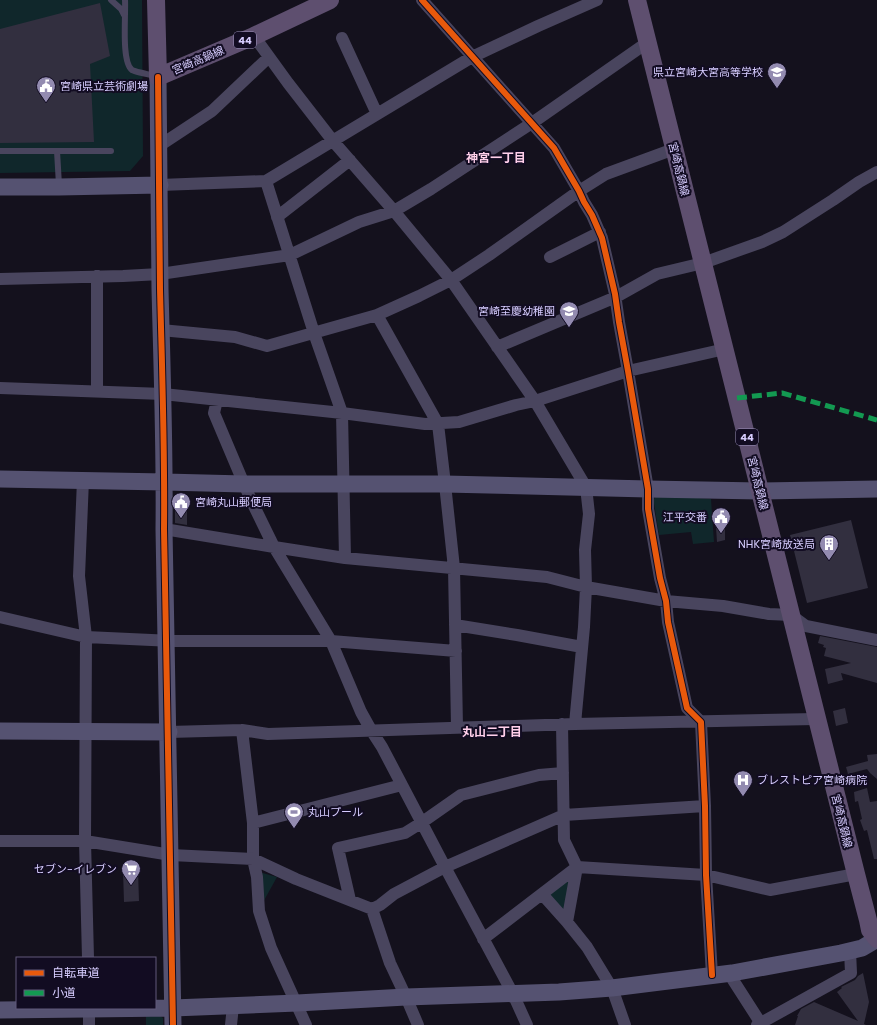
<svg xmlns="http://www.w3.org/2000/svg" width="877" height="1025" font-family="Poppins,'Noto Sans JP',sans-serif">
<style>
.green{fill:#10272b}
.building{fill:#322f3f}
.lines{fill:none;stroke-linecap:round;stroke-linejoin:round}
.lane{stroke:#49455e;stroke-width:6}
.street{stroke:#49455e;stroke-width:12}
.secondary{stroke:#555271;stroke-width:17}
.primary{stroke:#5e4f6f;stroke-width:18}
.quiet{stroke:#139951;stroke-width:5;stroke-dasharray:10 5;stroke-linecap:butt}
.cycleway-casing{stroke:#120c22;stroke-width:8}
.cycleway{stroke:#e8590c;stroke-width:6}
.labels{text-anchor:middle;stroke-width:4;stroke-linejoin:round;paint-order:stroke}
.shield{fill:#120c22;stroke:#9c93bd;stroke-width:1}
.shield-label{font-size:10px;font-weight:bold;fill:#d7cdff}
.street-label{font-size:11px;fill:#d7cdff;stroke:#120c22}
.poi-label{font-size:11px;fill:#d7cdff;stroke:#120c22;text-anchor:end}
.neighbourhood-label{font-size:12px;font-weight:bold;fill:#ffcfea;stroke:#120c22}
</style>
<rect width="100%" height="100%" fill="#14111d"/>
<path class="green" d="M0,0H142L143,156L130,171L0,173Z
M657,495L711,499L714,542L693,544L691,532L659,535L654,503V499Z
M259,872L277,877L261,906Z
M572,874L565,915L547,893Z
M158,1014L163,1018V1025H146V1015Z"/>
<path class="building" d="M100,3L110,56L90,64L94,142L0,143V29Z
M175,510H187V525L175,523Z
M851,520L868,588L807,603L790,535Z
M725,526V540L717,542L716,527Z
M820,636L877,647V683L841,673L843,680L828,684L825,669L851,663L824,656L826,648L823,647L824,645L818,643Z
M845,708L848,723L836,726L833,711Z
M877,754V779L870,773L867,769L848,774L846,767L868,761L867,755Z
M867,788L870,802L877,801V859H874L867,830L864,831L860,820L862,819L858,801L855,802L854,792Z
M123,871H138L139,901L124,902Z
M863,973L869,1002L864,1024L866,1025H795L798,1016H797L801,1009L814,1002L858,1021L837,992L842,988L841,987L855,980L858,976Z"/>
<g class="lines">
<path class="lane" d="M111,0L121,9L124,15
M125,0C126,14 121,62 132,70C136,72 151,75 156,76
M0,151H111
M57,151L59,185"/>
<path class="street" d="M422,0L554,148L579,191L584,202L592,215L602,238L615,294L619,322L628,371L648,489V509L660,578L666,601L668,622L687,708L701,722L705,806L706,875L712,975
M254,36L288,83L333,141L394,211L451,280L535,401L586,487L589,514L585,550L586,587L584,627L575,724
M342,38L377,114
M159,146L212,111L269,57
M266,181L314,333L342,413L345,558
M160,185L266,181L472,57L538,26L597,0
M277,217L350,160
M550,257L600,232
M97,276V391
M0,279L123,276L160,274L290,255L359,222L394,211L431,189L532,123L648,42
M377,315L438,424L445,484L454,568L457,727
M161,330L235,337L267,346L377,315L419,296L451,280L489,255L579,191L606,174L674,149
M497,347L616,297L657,274L703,263L762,242L783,232L833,200L859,182L877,172
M0,388L163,394L342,413L425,424L459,422L516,405L535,401L628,371L725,349
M217,400L214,413L244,484L252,502L274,547L331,641L361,712L371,730L382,747L445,867L513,994L527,1025
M83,480L79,576L86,637L85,841L88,958
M164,529L274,547L345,558L547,577L586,587L666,601L723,606L769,614L791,615L806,626L877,640
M0,617L86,637L173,641H331L456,651
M455,625L517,635L582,647
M562,724L564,840L577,867L567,922
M242,730L253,823V859L257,877L259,911L271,948L306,1025
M169,732L242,730L268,734L575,724L816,719
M253,823L402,785
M0,841H85L171,855L253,859L296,879L372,909L380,905L394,894L445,867L564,815L705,806
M542,894L567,922L587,947L612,988L625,1025
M350,900L338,848L405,833L421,823L461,795L539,775L563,773
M372,909L390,963L406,997L418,1025
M483,939L577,867L706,875L770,890L856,874
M732,973L733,980L760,1022
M89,1008V1025
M231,1025L233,1006
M757,1025L851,973L850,951"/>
<path class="secondary" d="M158,77C159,148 159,219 160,289C162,369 165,449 164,529L173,1025
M0,187H59L160,185
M0,479L165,482L244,484H445L648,489L760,491L877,489
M0,731L169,732
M0,1010L173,1008L297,1003L406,997L559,992L612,988L732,973L841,953L862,948L877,939"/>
<path class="primary" d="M156,0L158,77L254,36L330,0
M637,0L856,874L868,920L870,930L877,939"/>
<path class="quiet" d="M737,398L782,393L877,420"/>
<g class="cycleway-casing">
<path id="cycleway" d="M422,0L554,148L579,191L584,202L592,215L602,238L615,294L619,322L628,371L648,489V509L660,578L666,601L668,622L687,708L701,722L705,806L706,875L712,975
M158,77C159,148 159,219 160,289C162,369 165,449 164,529L173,1025"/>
</g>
<use href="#cycleway" class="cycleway"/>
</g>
<defs>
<g id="school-pin" transform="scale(1)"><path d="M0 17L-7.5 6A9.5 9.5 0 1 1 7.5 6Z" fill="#938bb0" stroke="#120c22"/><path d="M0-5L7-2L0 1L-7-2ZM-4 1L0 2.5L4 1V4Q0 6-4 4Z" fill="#fff"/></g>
<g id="civic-pin" transform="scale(1)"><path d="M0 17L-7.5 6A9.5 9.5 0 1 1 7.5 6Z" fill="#938bb0" stroke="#120c22"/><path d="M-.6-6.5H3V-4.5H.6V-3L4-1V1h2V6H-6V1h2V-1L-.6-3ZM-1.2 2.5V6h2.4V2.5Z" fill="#fff"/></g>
<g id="building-pin" transform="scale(1)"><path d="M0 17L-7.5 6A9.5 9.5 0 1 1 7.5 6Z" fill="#938bb0" stroke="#120c22"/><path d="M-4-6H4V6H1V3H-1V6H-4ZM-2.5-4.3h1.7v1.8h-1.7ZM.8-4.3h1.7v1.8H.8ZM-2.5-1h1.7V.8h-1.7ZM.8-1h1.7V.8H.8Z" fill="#fff"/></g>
<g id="hospital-pin" transform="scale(1)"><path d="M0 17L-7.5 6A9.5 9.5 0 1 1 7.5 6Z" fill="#938bb0" stroke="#120c22"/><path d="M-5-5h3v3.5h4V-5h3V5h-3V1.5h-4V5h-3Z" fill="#fff"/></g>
<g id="stadium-pin" transform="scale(1)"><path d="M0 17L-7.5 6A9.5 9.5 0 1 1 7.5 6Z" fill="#938bb0" stroke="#120c22"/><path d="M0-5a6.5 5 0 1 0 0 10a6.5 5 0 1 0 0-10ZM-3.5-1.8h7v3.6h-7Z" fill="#fff"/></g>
<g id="supermarket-pin" transform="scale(1)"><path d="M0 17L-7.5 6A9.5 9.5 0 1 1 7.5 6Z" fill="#938bb0" stroke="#120c22"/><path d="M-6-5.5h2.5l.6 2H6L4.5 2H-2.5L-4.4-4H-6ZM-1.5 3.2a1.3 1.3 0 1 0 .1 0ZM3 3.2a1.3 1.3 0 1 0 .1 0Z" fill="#fff"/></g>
</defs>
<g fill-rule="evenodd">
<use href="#school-pin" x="777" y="72"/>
<use href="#civic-pin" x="46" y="86"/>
<use href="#school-pin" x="569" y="311"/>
<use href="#civic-pin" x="181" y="502"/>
<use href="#civic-pin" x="721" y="517"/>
<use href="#building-pin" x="829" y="544"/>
<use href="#hospital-pin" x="743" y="780"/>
<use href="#stadium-pin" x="294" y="812"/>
<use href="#supermarket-pin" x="131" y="869"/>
</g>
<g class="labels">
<g class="shield">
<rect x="234" y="32" width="22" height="16" rx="3"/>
<rect x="736" y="429" width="22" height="16" rx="3"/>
</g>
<g class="shield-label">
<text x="245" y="44">44</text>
<text x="747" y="441">44</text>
</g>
<g class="street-label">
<text transform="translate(198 60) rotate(-23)" y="4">宮崎高鍋線</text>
<text transform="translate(679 169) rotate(76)" y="4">宮崎高鍋線</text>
<text transform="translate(758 483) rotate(76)" y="4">宮崎高鍋線</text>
<text transform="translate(842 821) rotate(76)" y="4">宮崎高鍋線</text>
</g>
<g class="poi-label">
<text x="763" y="76">県立宮崎大宮高等学校</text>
<text x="60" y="90" text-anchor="start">宮崎県立芸術劇場</text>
<text x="555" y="315">宮崎至慶幼稚園</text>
<text x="195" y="506" text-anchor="start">宮崎丸山郵便局</text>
<text x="707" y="521">江平交番</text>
<text x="815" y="548">NHK宮崎放送局</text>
<text x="757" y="784" text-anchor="start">ブレストピア宮崎病院</text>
<text x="308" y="816" text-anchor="start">丸山プール</text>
<text x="117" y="873">セブン-イレブン</text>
</g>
<g class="neighbourhood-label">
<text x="496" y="162">神宮一丁目</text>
<text x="492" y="736">丸山二丁目</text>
</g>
</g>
<rect x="16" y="957" width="140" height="52" fill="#120c22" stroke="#61597a"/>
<rect x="24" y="970" width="20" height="6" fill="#e8590c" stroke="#61597a"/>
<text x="52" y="977" font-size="12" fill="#d7cdff">自転車道</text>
<rect x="24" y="990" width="20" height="6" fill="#139951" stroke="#61597a"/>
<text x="52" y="997" font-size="12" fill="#d7cdff">小道</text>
</svg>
